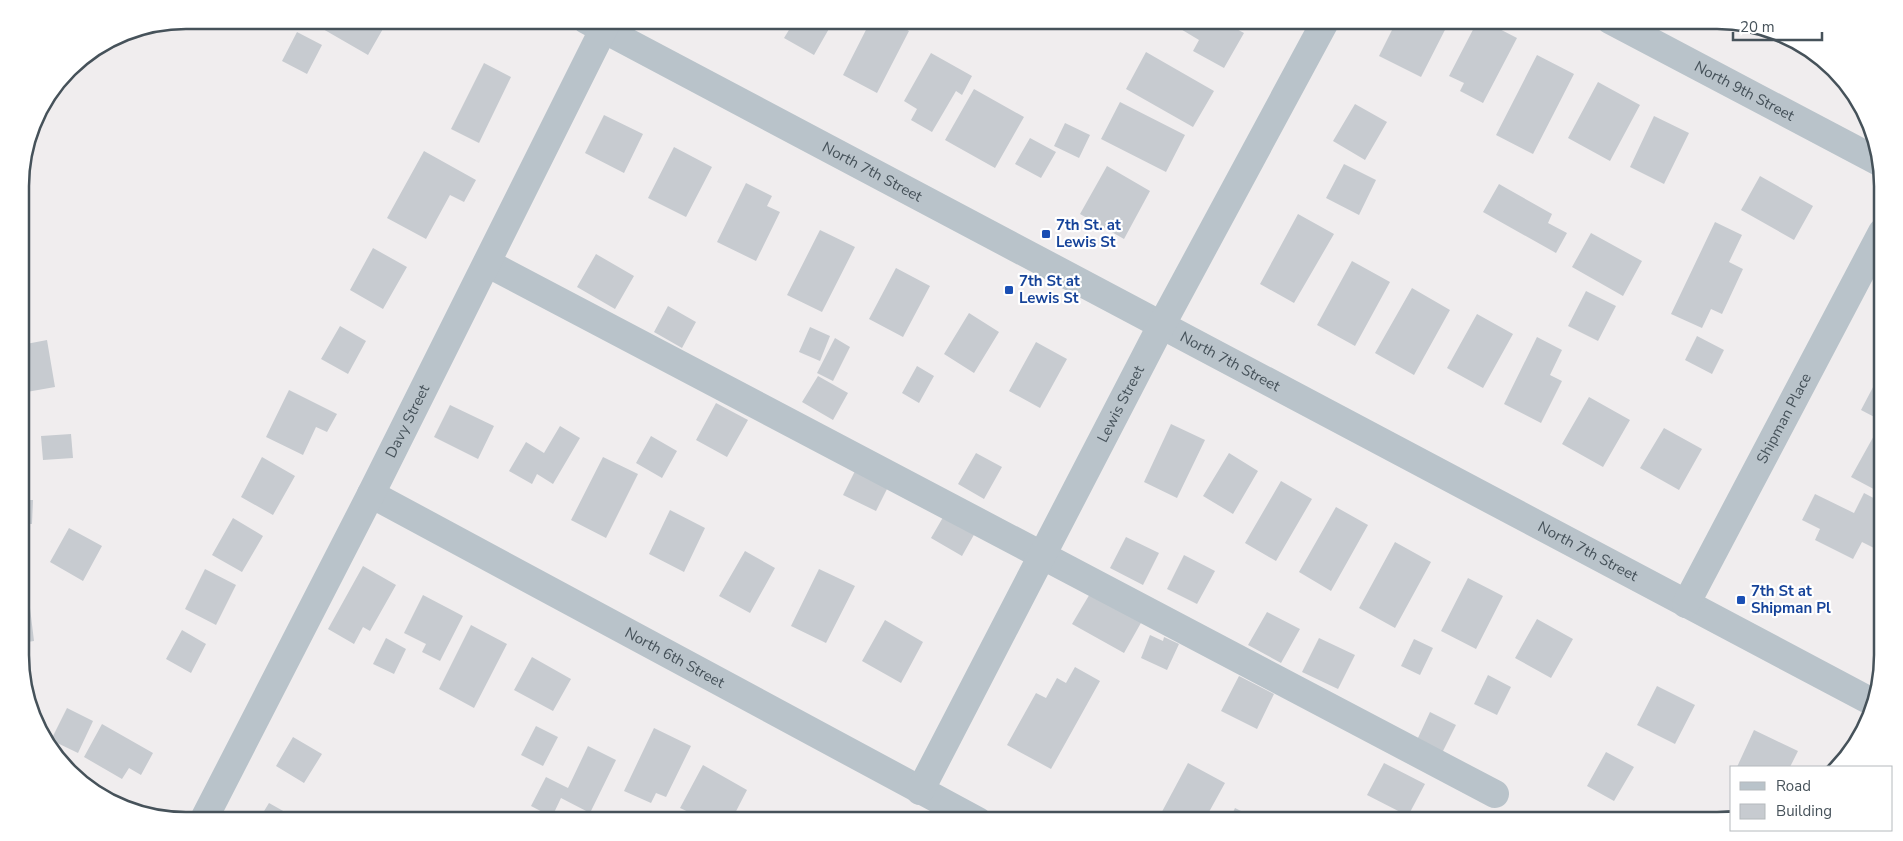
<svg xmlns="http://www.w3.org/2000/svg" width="1903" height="841" font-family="'Nunito Sans',sans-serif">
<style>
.building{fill:#c7cbd0}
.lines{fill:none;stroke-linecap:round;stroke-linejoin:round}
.minor{stroke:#b9c3ca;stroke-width:28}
.transit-dot{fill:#1a4fb4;stroke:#fff;stroke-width:2}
.labels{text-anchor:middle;stroke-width:4.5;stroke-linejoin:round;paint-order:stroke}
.street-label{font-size:15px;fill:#46525a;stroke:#fff}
.transit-label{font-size:15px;font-weight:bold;fill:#164399;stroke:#fff;text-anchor:start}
.rim{fill:none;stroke:#46525a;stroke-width:2.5}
</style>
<rect width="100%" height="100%" fill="#f0edee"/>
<path class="building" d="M319,20H388L368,55L316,25Z
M744,20H759L755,27Z
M795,20H834L814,55L784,38Z
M871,20H889L909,31L877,93L843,75Z
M1183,20H1220L1244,33L1224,68L1193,51L1199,40L1179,28Z
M1397,20H1450L1421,77L1379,56Z
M1478,20H1482L1517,38L1483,103L1460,91L1464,83L1449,76Z
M297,32L322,45L307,74L282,61Z
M1146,52L1214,91L1193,127L1126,89Z
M931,53L972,76L962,95L956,91L932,132L911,120L917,109L904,101Z
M1537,55L1574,74L1533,154L1496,135Z
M484,63L511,77L479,143L451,129Z
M1598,82L1640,105L1610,161L1568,138Z
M974,89L1024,117L995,168L945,140Z
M1120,102L1185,135L1166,172L1101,139Z
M1355,104L1387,122L1365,160L1333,141Z
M604,115L643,134L624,173L585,153Z
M1654,116L1689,133L1664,184L1630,167Z
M1065,123L1090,135L1079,158L1054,146Z
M1030,138L1056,152L1041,178L1015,164Z
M674,147L712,167L686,217L648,198Z
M424,151L476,180L464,202L450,195L426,239L387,218Z
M1344,164L1376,180L1359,215L1326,198Z
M1107,166L1150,191L1124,239L1080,214Z
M1760,176L1813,206L1794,240L1741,210Z
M746,183L772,196L767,206L780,212L756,261L717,242Z
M1499,184L1552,214L1548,223L1567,233L1556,253L1483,212Z
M1298,214L1334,234L1294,303L1260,284Z
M1715,222L1742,235L1729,262L1743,269L1722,314L1711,309L1702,328L1671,314Z
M820,230L855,247L822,312L787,295Z
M1591,233L1642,261L1623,296L1572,267Z
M373,248L407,267L383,309L350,290Z
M596,254L634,276L615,309L577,287Z
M1352,261L1390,282L1355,346L1317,325Z
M896,268L930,286L903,337L869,319Z
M1412,288L1450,310L1414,375L1375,353Z
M1586,291L1616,306L1598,341L1568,326Z
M668,306L696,322L682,348L654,332Z
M969,313L999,332L974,373L944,354Z
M1477,314L1513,334L1483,388L1447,368Z
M340,326L366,341L348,374L321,359Z
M810,327L830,336L820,361L799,352Z
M1697,336L1724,350L1712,374L1685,360Z
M1537,337L1562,350L1550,375L1562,381L1541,423L1504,404Z
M835,338L850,347L833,381L817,373Z
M47,340L55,387L21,393V345Z
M1036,342L1067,359L1040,408L1009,391Z
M917,366L934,376L919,403L902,393Z
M1882,370V421L1861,410Z
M818,376L848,393L833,420L802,402Z
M289,390L337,414L327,432L316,427L303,455L266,437Z
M1589,397L1630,420L1603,467L1562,444Z
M716,403L748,420L727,457L696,440Z
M21,404H30L29,449H21Z
M450,405L494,426L478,459L434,437Z
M1171,424L1205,440L1177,498L1144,482Z
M560,426L580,438L553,484L537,474L532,484L509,471L526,442L544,453Z
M1664,428L1702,449L1679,490L1640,468Z
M1876,432L1882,436L1883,494L1851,477Z
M71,434L73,458L43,460L41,436Z
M651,436L677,451L662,478L636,463Z
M976,453L1002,467L984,499L958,484Z
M1229,453L1258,471L1233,514L1203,496Z
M262,457L295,476L273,515L241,497Z
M603,457L638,474L606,538L571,520Z
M860,461L893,477L876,511L843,495Z
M1281,481L1312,499L1276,561L1245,543Z
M1864,493L1883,503V546L1880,551L1862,542L1853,559L1815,540L1820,529L1802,520L1815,494L1854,513Z
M21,500H33L32,524H21Z
M949,507L980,524L962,556L931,538Z
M1336,507L1368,525L1331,591L1299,572Z
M670,510L705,528L684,572L649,554Z
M233,518L263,536L242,572L212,555Z
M69,528L102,546L83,581L50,562Z
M1126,537L1159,553L1143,585L1110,568Z
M1395,542L1431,562L1395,628L1359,608Z
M21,544L27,586H21Z
M745,551L775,568L750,613L719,596Z
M1184,555L1215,571L1197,604L1167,589Z
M363,566L396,585L370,631L363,627L354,644L328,629Z
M205,569L236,585L216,625L185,609Z
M819,569L855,586L826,643L791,626Z
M1468,578L1503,596L1476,649L1441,631Z
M1091,592L1142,621L1124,653L1072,624Z
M423,595L463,616L440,661L422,652L426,644L404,633Z
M30,608L34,641L21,643V609Z
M1267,612L1300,629L1281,663L1248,645Z
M1537,619L1573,639L1551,678L1515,658Z
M885,620L923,642L901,683L862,661Z
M471,625L507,644L474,708L439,689Z
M182,630L206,644L191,673L166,659Z
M1150,635L1163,641L1164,637L1179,644L1167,670L1141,658Z
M386,638L406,649L394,674L373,664Z
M1319,638L1355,655L1338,689L1302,672Z
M1414,639L1433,648L1420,675L1401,666Z
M532,657L571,679L553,711L514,690Z
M1075,667L1100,681L1051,769L1007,745L1036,693L1046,698L1057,678L1066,683Z
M1488,675L1511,687L1497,715L1474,704Z
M1239,676L1274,694L1257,729L1221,711Z
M1657,686L1695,705L1675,744L1637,725Z
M67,708L93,721L78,753L51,740Z
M1430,712L1456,725L1442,753L1417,740Z
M102,724L153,753L141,775L129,768L122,779L84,757Z
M536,726L558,737L543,766L521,755Z
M654,728L691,746L666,797L656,793L651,803L624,791Z
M1754,730L1798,751L1790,767H1737Z
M293,737L322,754L304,783L276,766Z
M588,746L616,760L590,813L561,798L552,817L531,806L546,777L568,788Z
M1606,752L1634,767L1614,801L1587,786Z
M1188,763L1225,783L1204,821H1157Z
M1384,763L1425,784L1408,816L1367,795Z
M703,765L747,790L731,821H692L695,815L680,808Z
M269,803L301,821H258Z
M1235,808L1261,821H1229Z
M835,811L854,821H829Z"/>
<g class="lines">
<g class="minor">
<path id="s1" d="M586,20L1874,703"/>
<path id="s2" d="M1610,20L1881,163"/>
<path d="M487,263L1495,794"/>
<path id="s3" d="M371,494L978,821"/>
<path id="s4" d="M1686,604L1882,232"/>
<path id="s5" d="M920,791L1161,326L1326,20"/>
<path id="s6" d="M203,821L371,494L608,20"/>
</g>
</g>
<g class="transit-dot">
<rect x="1041" y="229" width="10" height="10" rx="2.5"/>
<rect x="1004" y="285" width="10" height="10" rx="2.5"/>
<rect x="1736" y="595" width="10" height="10" rx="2.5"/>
</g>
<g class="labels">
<g class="street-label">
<text dy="5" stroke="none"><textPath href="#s2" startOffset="152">North 9th Street</textPath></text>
<text dy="5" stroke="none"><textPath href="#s1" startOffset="324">North 7th Street</textPath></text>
<text dy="5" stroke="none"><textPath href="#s1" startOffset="729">North 7th Street</textPath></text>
<text dy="5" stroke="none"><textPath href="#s5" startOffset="436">Lewis Street</textPath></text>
<text dy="5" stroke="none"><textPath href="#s4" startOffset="210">Shipman Place</textPath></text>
<text dy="5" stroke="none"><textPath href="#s6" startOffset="449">Davy Street</textPath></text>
<text dy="5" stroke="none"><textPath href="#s1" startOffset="1134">North 7th Street</textPath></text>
<text dy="5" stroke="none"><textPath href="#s3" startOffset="345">North 6th Street</textPath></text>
</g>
<g class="transit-label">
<text x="1056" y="230">7th St. at<tspan x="1056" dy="17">Lewis St</tspan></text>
<text x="1019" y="286">7th St at<tspan x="1019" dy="17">Lewis St</tspan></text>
<text x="1751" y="596">7th St at<tspan x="1751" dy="17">Shipman Pl</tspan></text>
</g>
</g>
<path d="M0 0H1903V841H0ZM186 29H1717A157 157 0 0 1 1874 186V655A157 157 0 0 1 1717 812H186A157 157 0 0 1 29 655V186A157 157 0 0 1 186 29Z" fill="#fff" fill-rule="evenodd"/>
<path class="rim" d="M186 29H1717A157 157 0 0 1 1874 186V655A157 157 0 0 1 1717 812H186A157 157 0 0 1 29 655V186A157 157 0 0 1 186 29Z"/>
<rect x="1730" y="766" width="162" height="65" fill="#ffffff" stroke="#b5babd"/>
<rect x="1740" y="782" width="25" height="8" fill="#b9c3ca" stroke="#b5babd"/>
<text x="1776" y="791" font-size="15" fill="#46525a">Road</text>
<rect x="1740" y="804" width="25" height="15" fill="#c7cbd0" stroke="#b5babd"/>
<text x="1776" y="816" font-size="15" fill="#46525a">Building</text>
<path d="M1733 32v8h89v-8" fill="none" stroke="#46525a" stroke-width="2.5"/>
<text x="1740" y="32" font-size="15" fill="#46525a" stroke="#ffffff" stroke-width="4" paint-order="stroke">20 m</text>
</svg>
